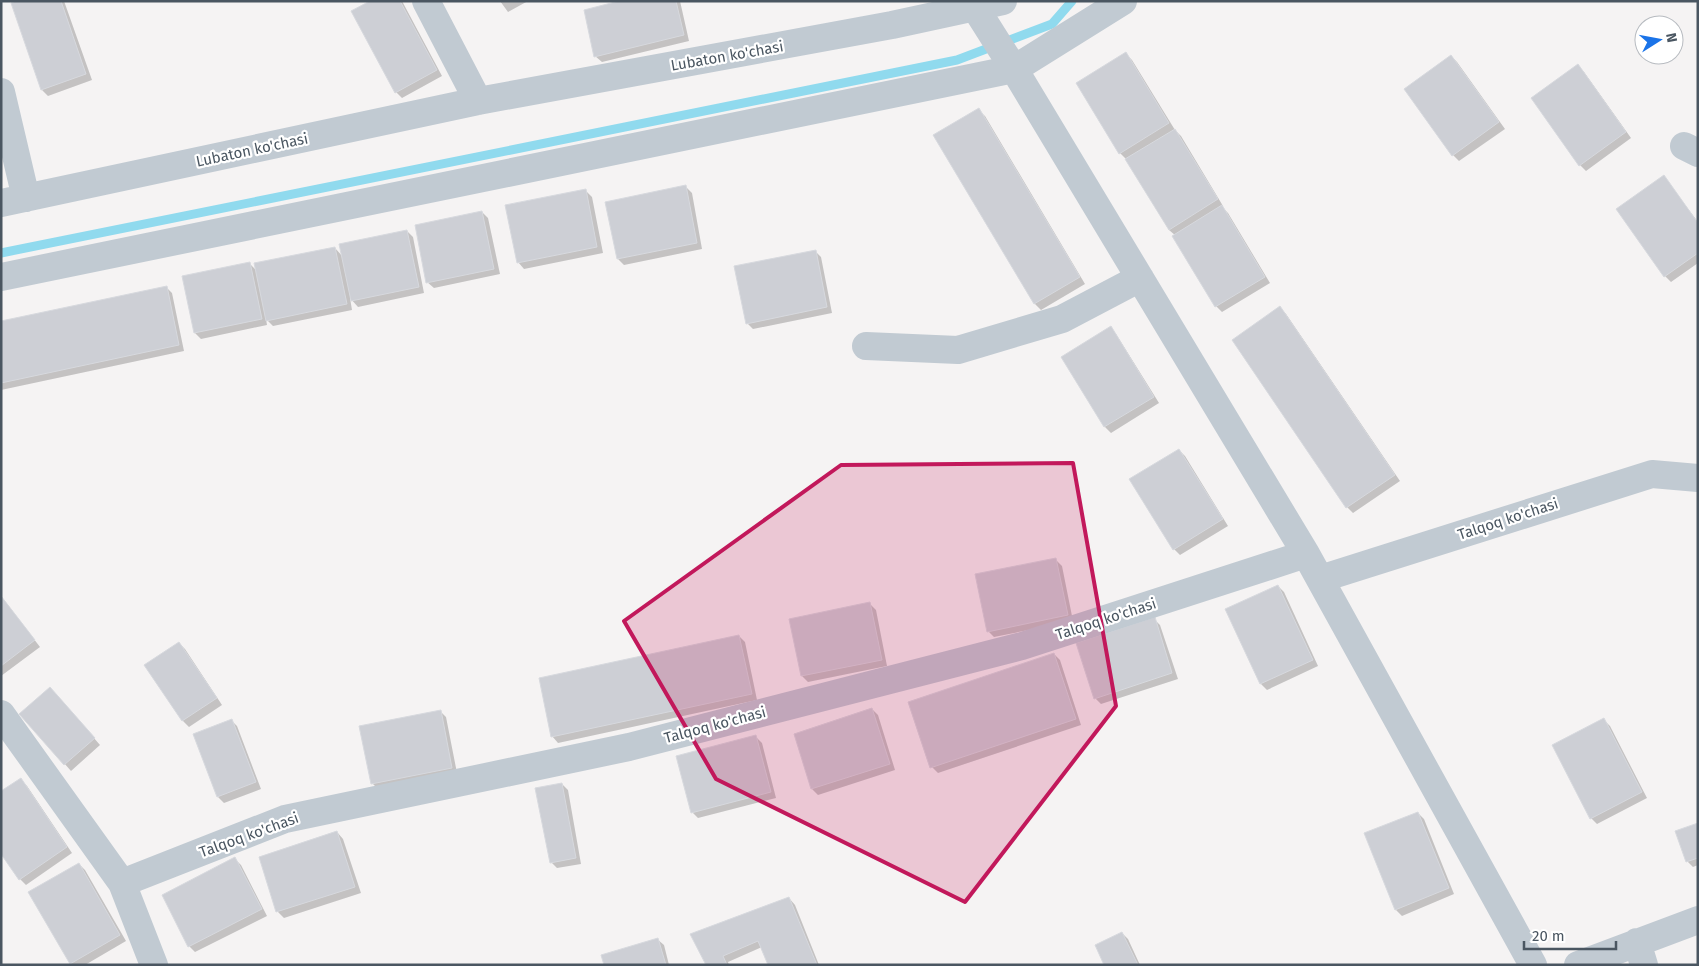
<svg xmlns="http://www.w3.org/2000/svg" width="1699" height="966" font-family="'Fira Sans',sans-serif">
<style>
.shadow{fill:#0003}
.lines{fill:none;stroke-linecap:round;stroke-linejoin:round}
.stream{stroke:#90daee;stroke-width:9}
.building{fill:#cdcfd5;stroke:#d7d9de}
.street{stroke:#c1cad2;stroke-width:28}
.marked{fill:#c2185b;fill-opacity:0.2;stroke:#c2185b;stroke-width:4;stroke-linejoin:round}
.labels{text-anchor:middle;stroke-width:4.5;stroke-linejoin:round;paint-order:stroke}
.street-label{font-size:15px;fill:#4a5661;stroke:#fff}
</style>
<rect width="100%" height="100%" fill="#f5f3f3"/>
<path class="shadow" d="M19,1H64L92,80L48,96L42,90Z
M372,1H402L442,76L402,98L396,92Z
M500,1H528L508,12Z
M624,1H680L689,41L602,62L595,56Z
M1126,54L1132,60L1175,130L1181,136L1223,206L1222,207L1228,213L1270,283L1222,312L1216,306L1174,237L1176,236L1169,230L1126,159L1120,153Z
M1451,56L1457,62L1505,129L1459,161L1453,155Z
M1578,66L1584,72L1631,138L1586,171L1580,165Z
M978,110L985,116L1085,284L1041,310L1035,304L935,136Z
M1664,177L1698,222V263L1671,282L1665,276Z
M686,187L692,193L702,249L624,265L618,259Z
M586,191L592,197L603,253L524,269L518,262Z
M482,212L488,218L500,274L434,288L427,282Z
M407,231L413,237L424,293L358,307L350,298L352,310L273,326L266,319L267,325L201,339L195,333L183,277L250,264L257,271L335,248L343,257Z
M815,251L821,257L832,313L753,329L747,323Z
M166,287L172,293L184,351L1,390V323Z
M1280,308L1286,314L1400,481L1353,513L1347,507Z
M1110,328L1116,334L1159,403L1111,433L1105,427L1063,357Z
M1179,450L1185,456L1228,526L1180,555L1174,549Z
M1056,560L1062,566L1073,621L994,637L988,631Z
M1278,586L1284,592L1318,666L1267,690L1261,684L1227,610Z
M1,596L40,647L1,676Z
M870,604L876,610L887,666L808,682L802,676Z
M1154,619L1160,625L1178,679L1101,704L1095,698Z
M739,636L745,642L757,700L558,743L552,736Z
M179,643L185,649L222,705L189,727L183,721L146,665Z
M1054,654L1060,660L1081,725L938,773L932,767Z
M56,694L100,745L71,771L21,714Z
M872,709L878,715L895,770L818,795L812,789Z
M440,711L446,717L457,773L378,789L372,783Z
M231,720L237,726L261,789L224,803L218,797Z
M1604,720L1610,726L1647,798L1597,824L1591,818Z
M756,737L762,743L776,798L698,818L692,812Z
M20,779L27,786L72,853L26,885L20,879Z
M562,784L568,790L581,864L557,868L551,862Z
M1418,813L1424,819L1454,894L1402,916L1396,910L1365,834Z
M1698,824V865L1693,867L1687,861Z
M337,832L343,839L361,893L284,918L278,912L260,857Z
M235,859L241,865L267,916L195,952L189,946L164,895Z
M79,864L85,870L126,941L85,965H72L71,963Z
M789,898L795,905L819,965H769L762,947L728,962L729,965H707Z
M1122,933L1128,939L1140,965H1106Z
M657,939L664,945L669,965H605Z"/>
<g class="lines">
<path class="stream" d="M1,253L957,60L1052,24L1072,1"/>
</g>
<path class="building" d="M16,1H61L86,74L41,90L11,3Z
M370,1H400L437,70L395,93L351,11Z
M619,1H676L684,35L594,57L584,10Z
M1126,52L1169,123L1119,154L1076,83Z
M1451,55L1499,122L1452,156L1404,89Z
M1578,64L1626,132L1579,166L1531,98Z
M979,108L1080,277L1034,304L933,135Z
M1175,129L1218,199L1169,230L1125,159Z
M1664,175L1698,223V253L1664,277L1616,209Z
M686,185L697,243L617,259L605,202Z
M586,189L597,247L517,263L505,205Z
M1222,205L1265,277L1215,307L1172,236Z
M482,211L494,269L426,283L415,225Z
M407,230L419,287L351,301L339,244Z
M335,247L347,304L266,321L254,263Z
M816,250L827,307L746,324L734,266Z
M250,262L262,319L194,333L182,276Z
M167,286L179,345L1,383V321Z
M1280,306L1395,475L1346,508L1232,340Z
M1111,326L1154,397L1104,427L1061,357Z
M1179,449L1223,519L1173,550L1129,479Z
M1056,558L1068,615L987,632L975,574Z
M1278,585L1313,660L1260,684L1225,609Z
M1,596L35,640L1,666Z
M870,602L882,660L801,676L789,619Z
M1155,617L1172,673L1094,699L1076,643Z
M739,635L752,694L551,737L539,678Z
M179,642L217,698L182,721L144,665Z
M1054,653L1076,719L930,768L908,702Z
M50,687L95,738L64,765L19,714Z
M872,708L890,764L811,789L794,734Z
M441,710L452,768L371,784L359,726Z
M1604,718L1642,792L1590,819L1552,745Z
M232,719L256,782L217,797L193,734Z
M756,735L771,792L691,813L676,756Z
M21,778L67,847L19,880L1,854V791Z
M562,783L576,858L550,863L535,788Z
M1418,812L1449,888L1395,910L1364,833Z
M1698,823V858L1686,862L1675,831Z
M337,831L355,887L276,912L259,857Z
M235,857L262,909L188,947L162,895Z
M79,863L120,935L70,964L28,892Z
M789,897L817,965H768L758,941L723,956L727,965H706L690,934Z
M1122,932L1138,965H1104L1095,945Z
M658,938L666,965H604L601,955Z"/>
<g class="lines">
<path class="street" d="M426,1L478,101
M971,1L1014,69L1306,554L1533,965
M1,92L26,198
M1684,146L1698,153
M1,203L478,101L892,25L1003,1
M1,277L1014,69L1123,1
M866,346L958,350L1062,319L1140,278
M1320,579L1652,474L1698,478
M1,714L122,883L154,965
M122,883L285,819L629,747L1022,646L1306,554
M1637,942L1644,965
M1578,965L1698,920"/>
</g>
<path class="marked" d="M1073,463L1116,706L965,902L716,779L624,621L841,465Z"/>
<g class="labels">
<g class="street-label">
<text transform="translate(727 56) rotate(-10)" y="5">Lubaton ko'chasi</text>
<text transform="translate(252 150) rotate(-12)" y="5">Lubaton ko'chasi</text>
<text transform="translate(1508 519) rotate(-18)" y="5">Talqoq ko'chasi</text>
<text transform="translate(1106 619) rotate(-18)" y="5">Talqoq ko'chasi</text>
<text transform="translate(715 725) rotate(-15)" y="5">Talqoq ko'chasi</text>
<text transform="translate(249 835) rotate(-20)" y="5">Talqoq ko'chasi</text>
</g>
</g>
<rect width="1699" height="966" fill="none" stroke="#4a5661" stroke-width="5"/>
<g transform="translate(1659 40) rotate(79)"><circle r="24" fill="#ffffff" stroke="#b7bbc0"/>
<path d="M0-4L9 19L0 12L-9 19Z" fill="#1a73e8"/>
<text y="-8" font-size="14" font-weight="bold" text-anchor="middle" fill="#4a5661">N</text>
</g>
<path d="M1524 941v8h92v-8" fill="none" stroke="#4a5661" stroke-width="2.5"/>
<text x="1532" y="941" font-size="15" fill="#4a5661" stroke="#ffffff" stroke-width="4" paint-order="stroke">20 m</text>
</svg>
